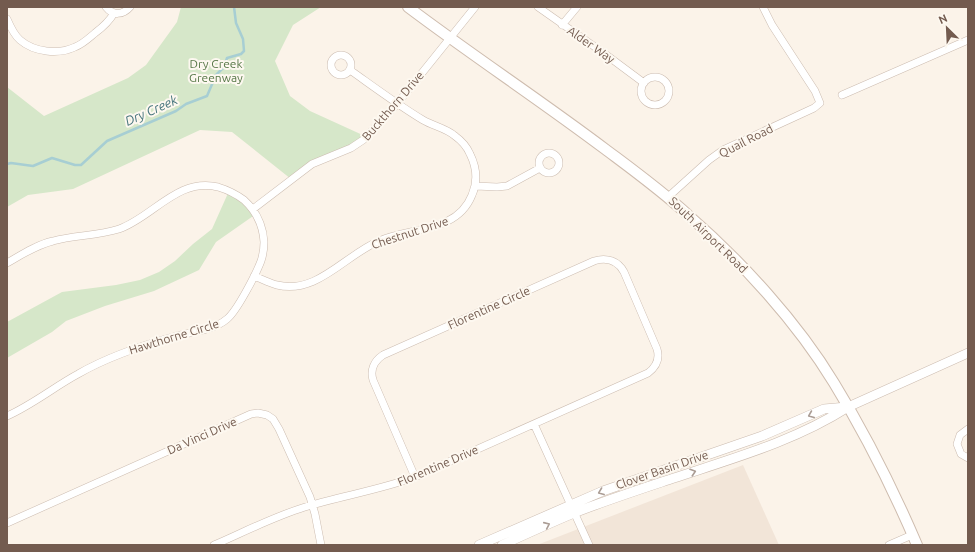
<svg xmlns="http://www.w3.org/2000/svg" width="975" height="552" font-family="Ubuntu,sans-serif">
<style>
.residential{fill:#f2e5d8}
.green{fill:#d6e7c9}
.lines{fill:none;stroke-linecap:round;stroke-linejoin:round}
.stream{stroke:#a7ced3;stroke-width:2.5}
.minor-casing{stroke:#ccbcb0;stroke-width:8}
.tertiary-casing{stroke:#ccbcb0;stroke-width:10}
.secondary-casing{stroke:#cebcae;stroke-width:12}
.minor{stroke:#fff;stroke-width:7}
.tertiary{stroke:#fff;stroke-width:9}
.secondary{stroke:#fff;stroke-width:10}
.oneway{stroke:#ab9d95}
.labels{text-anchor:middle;stroke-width:4;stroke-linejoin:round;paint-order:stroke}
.street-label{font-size:12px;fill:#735b4f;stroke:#fdf8f0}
.park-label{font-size:12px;fill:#577848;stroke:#fdf8f0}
.water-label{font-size:13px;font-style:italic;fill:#47757d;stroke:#fdf8f0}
</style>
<rect width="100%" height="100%" fill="#fbf3e9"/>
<path class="residential" d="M743,465L779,545H537Z"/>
<path class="green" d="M181,7H321L293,25L275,61L290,96L310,111L367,137L316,161L291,179L232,132L200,130L73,189L28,195L7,207V87L44,116L128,78L146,65L177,22Z
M229,191L256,214L216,242L199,270L154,291L105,306L66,321L52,332L7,358V322L62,292L116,285L140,280L159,272L175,261L193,244L212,229Z"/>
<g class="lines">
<path class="stream" d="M7,164L11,163L33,166L52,158L75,165H81L107,141L176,111L186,104L207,96L216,75L224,67L227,58L241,54L244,51L243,39L236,23L234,7"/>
<g class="minor-casing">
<path id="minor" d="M106,7C113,16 123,15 130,7
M538,7L605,54L644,83
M7,19C10,26 14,35 20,40C34,52 58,55 75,47C83,44 89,38 95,33C103,27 109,22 114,13
M562,25L577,7
M331 65a10 10 0 1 1 20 0a10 10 0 1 1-20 0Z
M641 91a14 14 0 1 1 28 0a14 14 0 1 1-28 0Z
M842,95L968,40
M539 163a10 10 0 1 1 20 0a10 10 0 1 1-20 0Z
M476,186L497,187L507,186L540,168
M668,197L709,160L723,150L814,108L820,103L815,91L772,25L763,7
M253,209L312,164L351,148L363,140L397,104L475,7
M7,263C21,255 36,245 53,241C74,235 97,236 119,229C153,217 178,177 218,187C228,190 236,194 244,200C256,211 263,226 264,242C264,249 263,255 261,261C256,274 237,311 227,319C214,330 193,332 176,336C143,345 109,356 78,374C54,387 32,405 7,416
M254,276C262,279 269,283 277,285C317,295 345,255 379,241C411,227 457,233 472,195C478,181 477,168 470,154C467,147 462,141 455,136C446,128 433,126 423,120C398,105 374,87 350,70
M534,424L589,545
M968,429L960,435L957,444L961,454L968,458
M7,523L251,414L258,413L267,415L273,419L279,429L310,497L315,514L321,545
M214,545C244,532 273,517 305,507C341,496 379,490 415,477L648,373C656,367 660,359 657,349L624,272C618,261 607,257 594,261L383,355C374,361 370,370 373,380L415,477
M889,545L912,535"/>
</g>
<g class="tertiary-casing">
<path id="tertiary" d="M479,545L603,491L762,436L824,409L847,407
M502,545C526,534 550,523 574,513C607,500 641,489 674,478C734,458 795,441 848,407L968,353"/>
</g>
<g class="secondary-casing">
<path id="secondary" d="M408,7C473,56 540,100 605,149C633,170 662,191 688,215C742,262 797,322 834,383C866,435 893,489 917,545"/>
</g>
<use href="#minor" class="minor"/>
<use href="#tertiary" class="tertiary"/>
<use href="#secondary" class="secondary"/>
</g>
<defs><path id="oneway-chevron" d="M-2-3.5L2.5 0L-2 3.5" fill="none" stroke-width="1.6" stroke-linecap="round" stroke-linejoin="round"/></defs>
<g class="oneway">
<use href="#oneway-chevron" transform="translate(811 415) rotate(157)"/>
<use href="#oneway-chevron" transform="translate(693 472) rotate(-18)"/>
<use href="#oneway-chevron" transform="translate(601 492) rotate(159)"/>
<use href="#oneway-chevron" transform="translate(547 525) rotate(-24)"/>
</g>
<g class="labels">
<g class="street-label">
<text transform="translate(591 45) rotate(35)" y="4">Alder Way</text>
<text transform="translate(393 106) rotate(-49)" y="4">Buckthorn Drive</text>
<text transform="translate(746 141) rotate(-27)" y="4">Quail Road</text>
<text transform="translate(410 233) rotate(-18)" y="4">Chestnut Drive</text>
<text transform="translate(708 235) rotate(44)" y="4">South Airport Road</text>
<text transform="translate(489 308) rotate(-24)" y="4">Florentine Circle</text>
<text transform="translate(174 337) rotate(-17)" y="4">Hawthorne Circle</text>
<text transform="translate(202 436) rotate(-24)" y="4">Da Vinci Drive</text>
<text transform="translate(438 466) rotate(-23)" y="4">Florentine Drive</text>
<text transform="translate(662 470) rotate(-19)" y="4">Clover Basin Drive</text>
</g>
<g class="park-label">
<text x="216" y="68">Dry Creek<tspan x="216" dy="14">Greenway</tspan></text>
</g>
<g class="water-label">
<text transform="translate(151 110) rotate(-24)" y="5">Dry Creek</text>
</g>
</g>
<rect width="975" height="552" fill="none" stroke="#735b4f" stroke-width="16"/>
<g transform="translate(947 28) rotate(336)" stroke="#fdf8f0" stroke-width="3" paint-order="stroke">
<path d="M0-3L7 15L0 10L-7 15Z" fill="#735b4f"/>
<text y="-6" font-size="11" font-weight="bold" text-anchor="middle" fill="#735b4f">N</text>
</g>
</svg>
